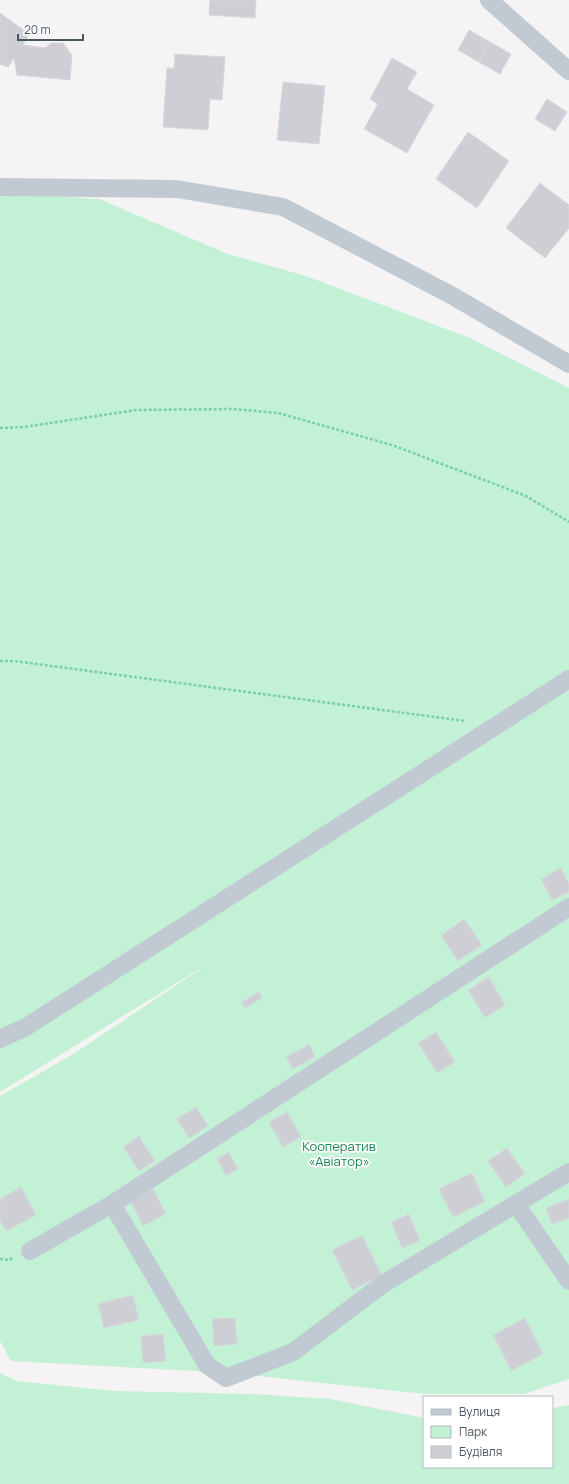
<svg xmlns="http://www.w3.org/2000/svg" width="569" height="1484" font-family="Manrope,sans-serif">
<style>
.green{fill:#c3f1d5}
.building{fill:#cdcfd5;stroke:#d7d9de}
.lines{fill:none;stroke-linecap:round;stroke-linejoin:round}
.path{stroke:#7ad0a6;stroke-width:2.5;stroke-dasharray:3 2;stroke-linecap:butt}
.minor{stroke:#c1cad2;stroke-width:18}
.labels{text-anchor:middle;stroke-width:3.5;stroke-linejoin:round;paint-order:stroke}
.park-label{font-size:13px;fill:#17864f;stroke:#fff}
</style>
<rect width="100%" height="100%" fill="#f5f3f3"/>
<path class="green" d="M0,193L99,199L228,254L306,276L470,338L569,388V1379L524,1394H424L231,1373L11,1361L0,1341V1096L75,1053L214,960L0,1092Z
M0,1373L17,1381L114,1391L254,1394L330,1399L424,1418V1467H552V1408L569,1405V1484H0Z"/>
<path class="building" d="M210,0H256L255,18L209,15Z
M0,13L29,34L23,45L45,48L51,43H63L72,55L70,80L17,75L14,58L8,67L0,64Z
M469,30L490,42L479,62L458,50Z
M490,42L511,54L500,74L479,62Z
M175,54L225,57L222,100L210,99L208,130L163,127L167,68H174Z
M392,58L417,72L407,89L434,105L407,153L364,129L378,104L370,99Z
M283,82L325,86L319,144L277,140Z
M547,99L567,112L555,131L535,119Z
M468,132L509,161L477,208L436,179Z
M540,183L569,205V228L545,258L506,228Z
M561,868L569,884V892L552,900L541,879Z
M464,919L482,945L458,961L441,936Z
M489,977L505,1005L485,1018L468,990Z
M259,992L262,998L245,1008L242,1002Z
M436,1032L455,1062L437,1073L418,1043Z
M309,1044L315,1057L293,1069L286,1057Z
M196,1107L208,1126L189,1138L177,1119Z
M287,1112L301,1137L283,1147L269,1122Z
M139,1136L155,1161L139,1171L123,1147Z
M507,1148L525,1174L506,1187L488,1161Z
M229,1152L238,1169L226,1176L217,1159Z
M472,1173L485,1201L453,1217L439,1189Z
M21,1187L36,1215L6,1231L0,1220V1199Z
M153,1189L166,1214L143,1226L130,1200Z
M569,1199V1218L552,1224L546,1208Z
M409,1214L420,1240L402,1248L391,1222Z
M362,1236L382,1275L352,1290L332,1250Z
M133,1295L139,1320L104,1328L98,1304Z
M235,1318L237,1344L214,1346L212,1319Z
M525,1318L543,1354L511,1371L493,1335Z
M163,1334L166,1361L143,1363L141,1336Z"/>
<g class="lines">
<path class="path" d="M0,428L24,427L136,410L234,409L278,413L392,445L526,496L569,522
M0,661H14L465,721
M0,1259L9,1260L13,1258"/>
<path class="minor" d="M489,0L569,71
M0,187L177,189L283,207L451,295L569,364
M0,1039L26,1027L569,679
M112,1204L207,1365L226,1378L293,1352L383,1284L569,1172
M516,1204L569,1281
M30,1251L112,1204L569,907"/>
</g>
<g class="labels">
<g class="park-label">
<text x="339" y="1151">Кооператив<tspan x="339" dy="15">«Авіатор»</tspan></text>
</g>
</g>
<rect x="423" y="1396" width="130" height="72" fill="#ffffff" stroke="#b7bbc0"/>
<rect x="431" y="1409" width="20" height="6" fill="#c1cad2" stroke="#b7bbc0"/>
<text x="459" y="1416" font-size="12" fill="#4a5661">Вулиця</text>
<rect x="431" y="1426" width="20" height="12" fill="#c3f1d5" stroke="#b7bbc0"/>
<text x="459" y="1436" font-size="12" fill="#4a5661">Парк</text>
<rect x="431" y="1446" width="20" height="12" fill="#cdcfd5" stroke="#b7bbc0"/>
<text x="459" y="1456" font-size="12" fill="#4a5661">Будівля</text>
<path d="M18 34v6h65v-6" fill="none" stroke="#4a5661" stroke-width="2"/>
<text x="24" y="34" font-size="12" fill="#4a5661" stroke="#ffffff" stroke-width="3" paint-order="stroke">20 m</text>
</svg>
